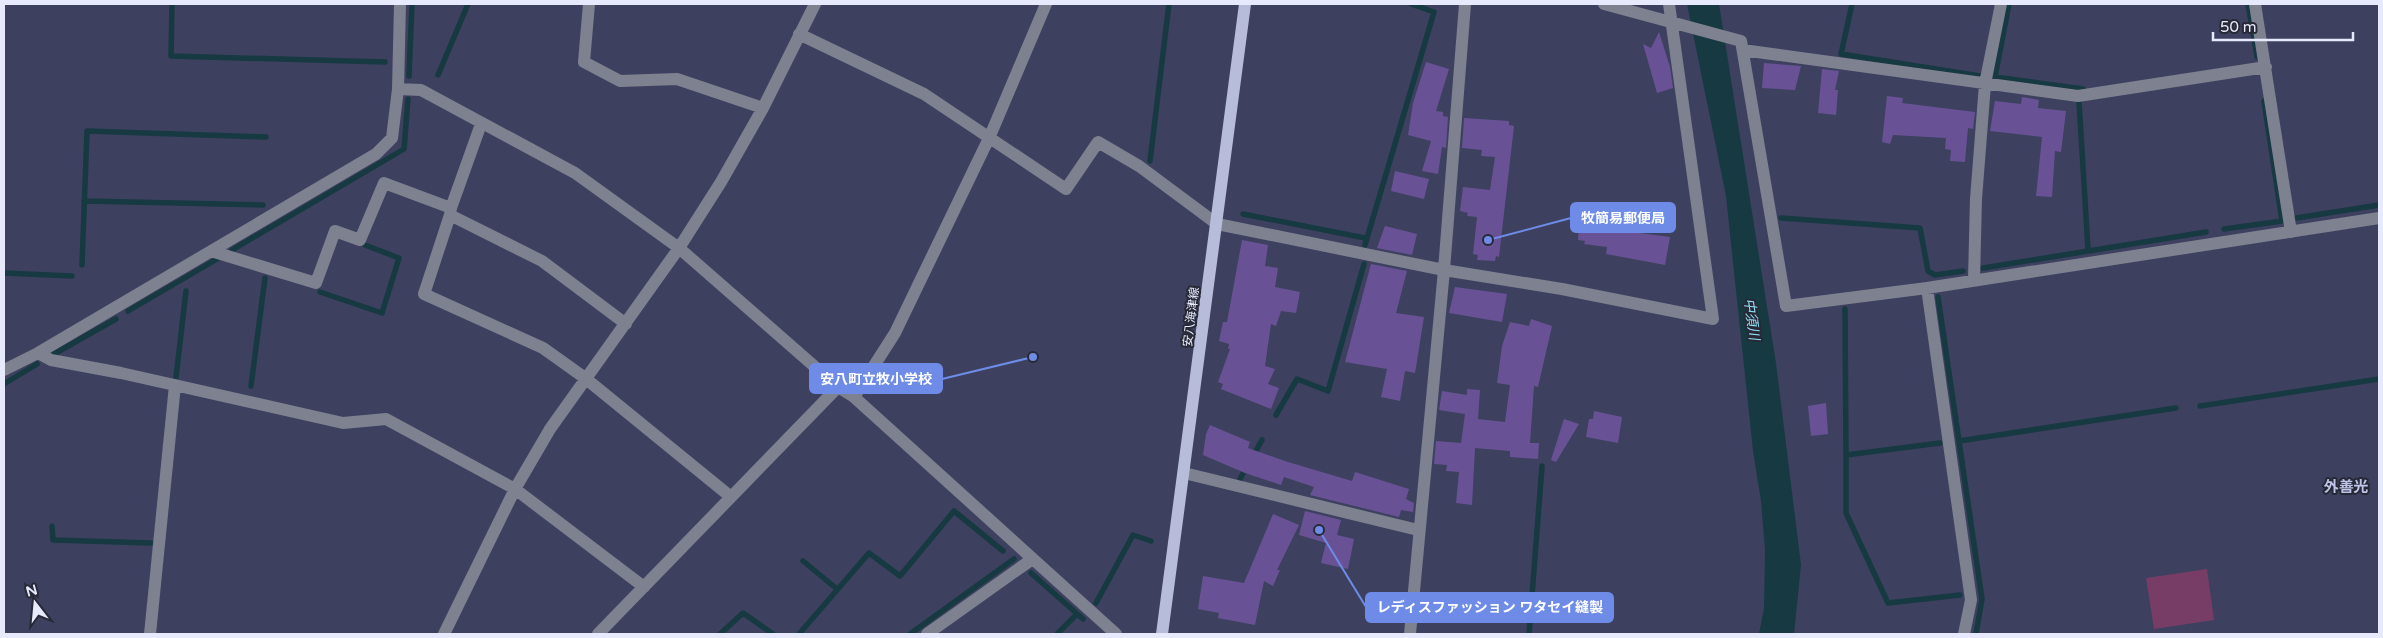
<svg xmlns="http://www.w3.org/2000/svg" width="2383" height="638" font-family="'Varela Round','Noto Sans JP',sans-serif">
<style>
.green{fill:#773d67}
.water{fill:#173942}
.lines{fill:none;stroke-linecap:round;stroke-linejoin:round}
.stream{stroke:#173942;stroke-width:5.5}
.building{fill:#685295}
.minor{stroke:#7e8190;stroke-width:12}
.major{stroke:#b7bcdb;stroke-width:12}
.labels{text-anchor:middle;stroke-width:4;stroke-linejoin:round;paint-order:stroke}
.street-label{font-size:12px;fill:#e7eafd;stroke:#272937}
.water-label{font-size:14px;font-style:italic;fill:#92dff5;stroke:#272937}
.quarter-label{font-size:15px;font-weight:bold;fill:#bfc4e8;stroke:#272937}
.leader{fill:none;stroke:#6e8ce7;stroke-width:2}
.callout-dot{fill:#6e8ce7;stroke:#272937;stroke-width:2}
.callout{fill:#6e8ce7;stroke:#6e8ce7;stroke-width:2}
.callout-label{font-size:14px;text-anchor:middle;font-weight:bold;fill:#fff}
</style>
<rect width="100%" height="100%" fill="#3d415f"/>
<path class="green" d="M2207,569L2214,620L2154,629L2146,578Z"/>
<path class="water" d="M1687,4H1719L1776,363L1801,565L1794,634H1759L1764,608L1765,549L1761,501L1753,451L1726,196Z"/>
<g class="lines">
<path class="stream" d="M172,4L171,56L385,62
M1852,4L1841,54L1980,76
M2009,4L1995,77L2083,89
M2248,4L2257,57
M438,75L468,4
M409,76L412,4
M2079,102L2088,249
M1150,161L1169,4
M84,201L263,205
M1243,214L1365,238
M1781,218L1920,228L1928,271L1935,275L1963,271
M2296,218L2379,205
M2224,229L2282,221L2264,101
M1365,245L1434,12L1411,4
M232,250L404,149L408,99
M82,265L87,131L266,137
M1983,268L2206,232
M4,273L72,276
M320,292L382,313L399,258L365,245
M1938,297L1982,599L1976,634
M1845,309L1846,455L1940,443
M128,311L217,259
M54,354L116,319
M176,377L186,291
M4,384L37,364
M251,386L265,278
M2200,406L2379,379
M1276,415L1297,379L1328,391L1364,264
M1959,441L2176,408
M1846,455V513L1888,603L1960,595
M1252,458L1262,440
M1240,479L1246,468
M52,526L53,540L151,543
M803,561L837,589
M1031,573L1083,619
M1096,603L1133,535L1151,541
M720,634L743,613L773,634
M799,634L869,553L900,576L954,511L1003,551
M910,634L1014,559
M1057,634L1077,614
M1529,634L1542,466"/>
</g>
<path class="building" d="M1659,32L1670,67L1673,88L1657,93L1643,44L1651,48Z
M1426,62L1449,69L1436,111L1443,112V116L1448,117L1446,148L1442,147L1438,174L1422,171L1431,141L1408,135L1413,103Z
M1764,63L1801,66L1795,90L1762,88Z
M1822,69L1839,71L1835,90H1838L1836,115L1818,113Z
M1887,96L1903,98L1902,103L1975,112L1973,129L1968,128L1965,162L1950,161L1951,150L1945,149L1946,138L1893,135L1890,144L1882,142Z
M2022,97L2039,100L2038,108L2066,111L2061,152L2055,151L2052,197L2036,196L2042,137L1990,131L1995,101L2021,104Z
M1464,118L1509,121V125L1514,126L1499,257L1496,256L1495,261L1477,260L1478,255L1473,254L1477,217L1467,216L1468,213L1460,211L1463,187L1490,190L1495,157L1481,156L1482,150L1462,148Z
M1395,171L1429,179L1424,199L1391,191Z
M1579,225L1670,237L1665,265L1606,254L1607,247L1584,244L1585,241L1578,240Z
M1385,226L1417,234L1412,255L1377,248Z
M1242,240L1268,245L1265,266L1278,268L1275,287L1300,292L1296,313L1281,311L1276,326L1271,324L1265,366L1275,369L1268,384L1279,388L1271,409L1221,389L1223,384L1218,382L1230,349H1228L1229,344L1219,341L1223,322H1227Z
M1371,264L1407,271L1396,313L1424,317L1415,373L1405,371L1400,401L1381,397L1387,369L1345,362Z
M1455,287L1507,294L1502,322L1449,313Z
M1531,319L1552,326L1538,387L1534,386L1530,443H1539L1538,459L1510,457V451L1475,448L1472,505L1456,503L1459,472L1446,471L1447,465L1434,464L1436,441L1461,443L1465,414L1439,410L1442,391L1467,395V389L1480,390L1478,419L1505,422L1510,385L1497,383L1502,346L1510,322L1529,326Z
M1826,403L1828,434L1811,436L1808,406Z
M1594,411L1622,417L1618,443L1586,437L1589,419H1593Z
M1564,419L1579,424L1556,462L1551,460Z
M1210,425L1250,442L1248,448L1288,462L1352,481L1355,472L1409,489L1406,499L1414,503L1413,512L1401,510L1399,517L1310,495L1314,487L1284,477L1281,485L1245,473L1203,455L1206,434Z
M1305,511L1341,520L1337,535L1354,539L1348,569L1321,563L1326,543L1299,535Z
M1273,514L1299,525L1277,570H1280L1273,586L1264,581L1255,625L1218,618L1219,613L1198,609L1203,576L1244,583Z"/>
<g class="lines">
<path class="minor" d="M589,4L584,62L620,81L677,79L763,108
M1465,4L1444,270L1562,289L1713,319L1669,4
M1604,4L1741,41L1786,306L1927,288L2379,218
M2255,4L2291,232
M799,34L924,94L1066,189L1098,142L1139,166L1217,224L1444,270L1410,634
M1743,50L2078,96L2266,67
M398,89L421,90L575,173L679,248L838,387L854,397L1116,634
M451,208L450,215L542,261L626,324
M450,215L424,294L543,348L585,378L731,497
M211,251L316,283L335,231L360,240L384,183L451,208L481,124
M1974,279L1976,199L1985,84L2001,4
M1927,288L1971,600L1964,634
M38,353L51,360L121,373L343,423L386,419L515,489L644,587
M4,370L38,353L376,154L392,138L398,89L400,4
M854,397L895,333L990,136L1046,4
M1184,473L1418,530
M150,634L175,385
M444,634L515,489L550,429L679,248L721,182L763,108L815,4
M598,634L838,387
M927,634L1031,560"/>
<path class="major" d="M1162,634L1245,4"/>
</g>
<g class="labels">
<g class="street-label">
<text transform="translate(1191 317) rotate(-83)" y="4">安八海津線</text>
</g>
<g class="water-label">
<text transform="translate(1752 319) rotate(82)" y="5">中須川</text>
</g>
<g class="quarter-label">
<text x="2346" y="492">外善光</text>
</g>
</g>
<path class="leader" d="M1488 240L1571 218M1033 357L942 379M1319 530L1366 607"/>
<g class="callout-dot">
<circle cx="1488" cy="240" r="5"/>
<circle cx="1033" cy="357" r="5"/>
<circle cx="1319" cy="530" r="5"/>
</g>
<g class="callout">
<rect x="1571" y="203" width="104" height="29" rx="5"/>
<rect x="810" y="364" width="132" height="29" rx="5"/>
<rect x="1366" y="593" width="247" height="29" rx="5"/>
</g>
<g class="callout-label">
<text x="1623" y="223">牧簡易郵便局</text>
<text x="876" y="384">安八町立牧小学校</text>
<text x="1490" y="612">レディスファッション ワタセイ縫製</text>
</g>
<rect width="2383" height="638" fill="none" stroke="#e7eafd" stroke-width="10"/>
<g transform="translate(35 603) rotate(344)" stroke="#272937" stroke-width="4" paint-order="stroke">
<path d="M0-4L9 19L0 12L-9 19Z" fill="#e7eafd"/>
<text y="-8" font-size="14" font-weight="bold" text-anchor="middle" fill="#e7eafd">N</text>
</g>
<path d="M2213 32v8h140v-8" fill="none" stroke="#e7eafd" stroke-width="2.5"/>
<text x="2220" y="32" font-size="15" fill="#e7eafd" stroke="#272937" stroke-width="4" paint-order="stroke">50 m</text>
</svg>
